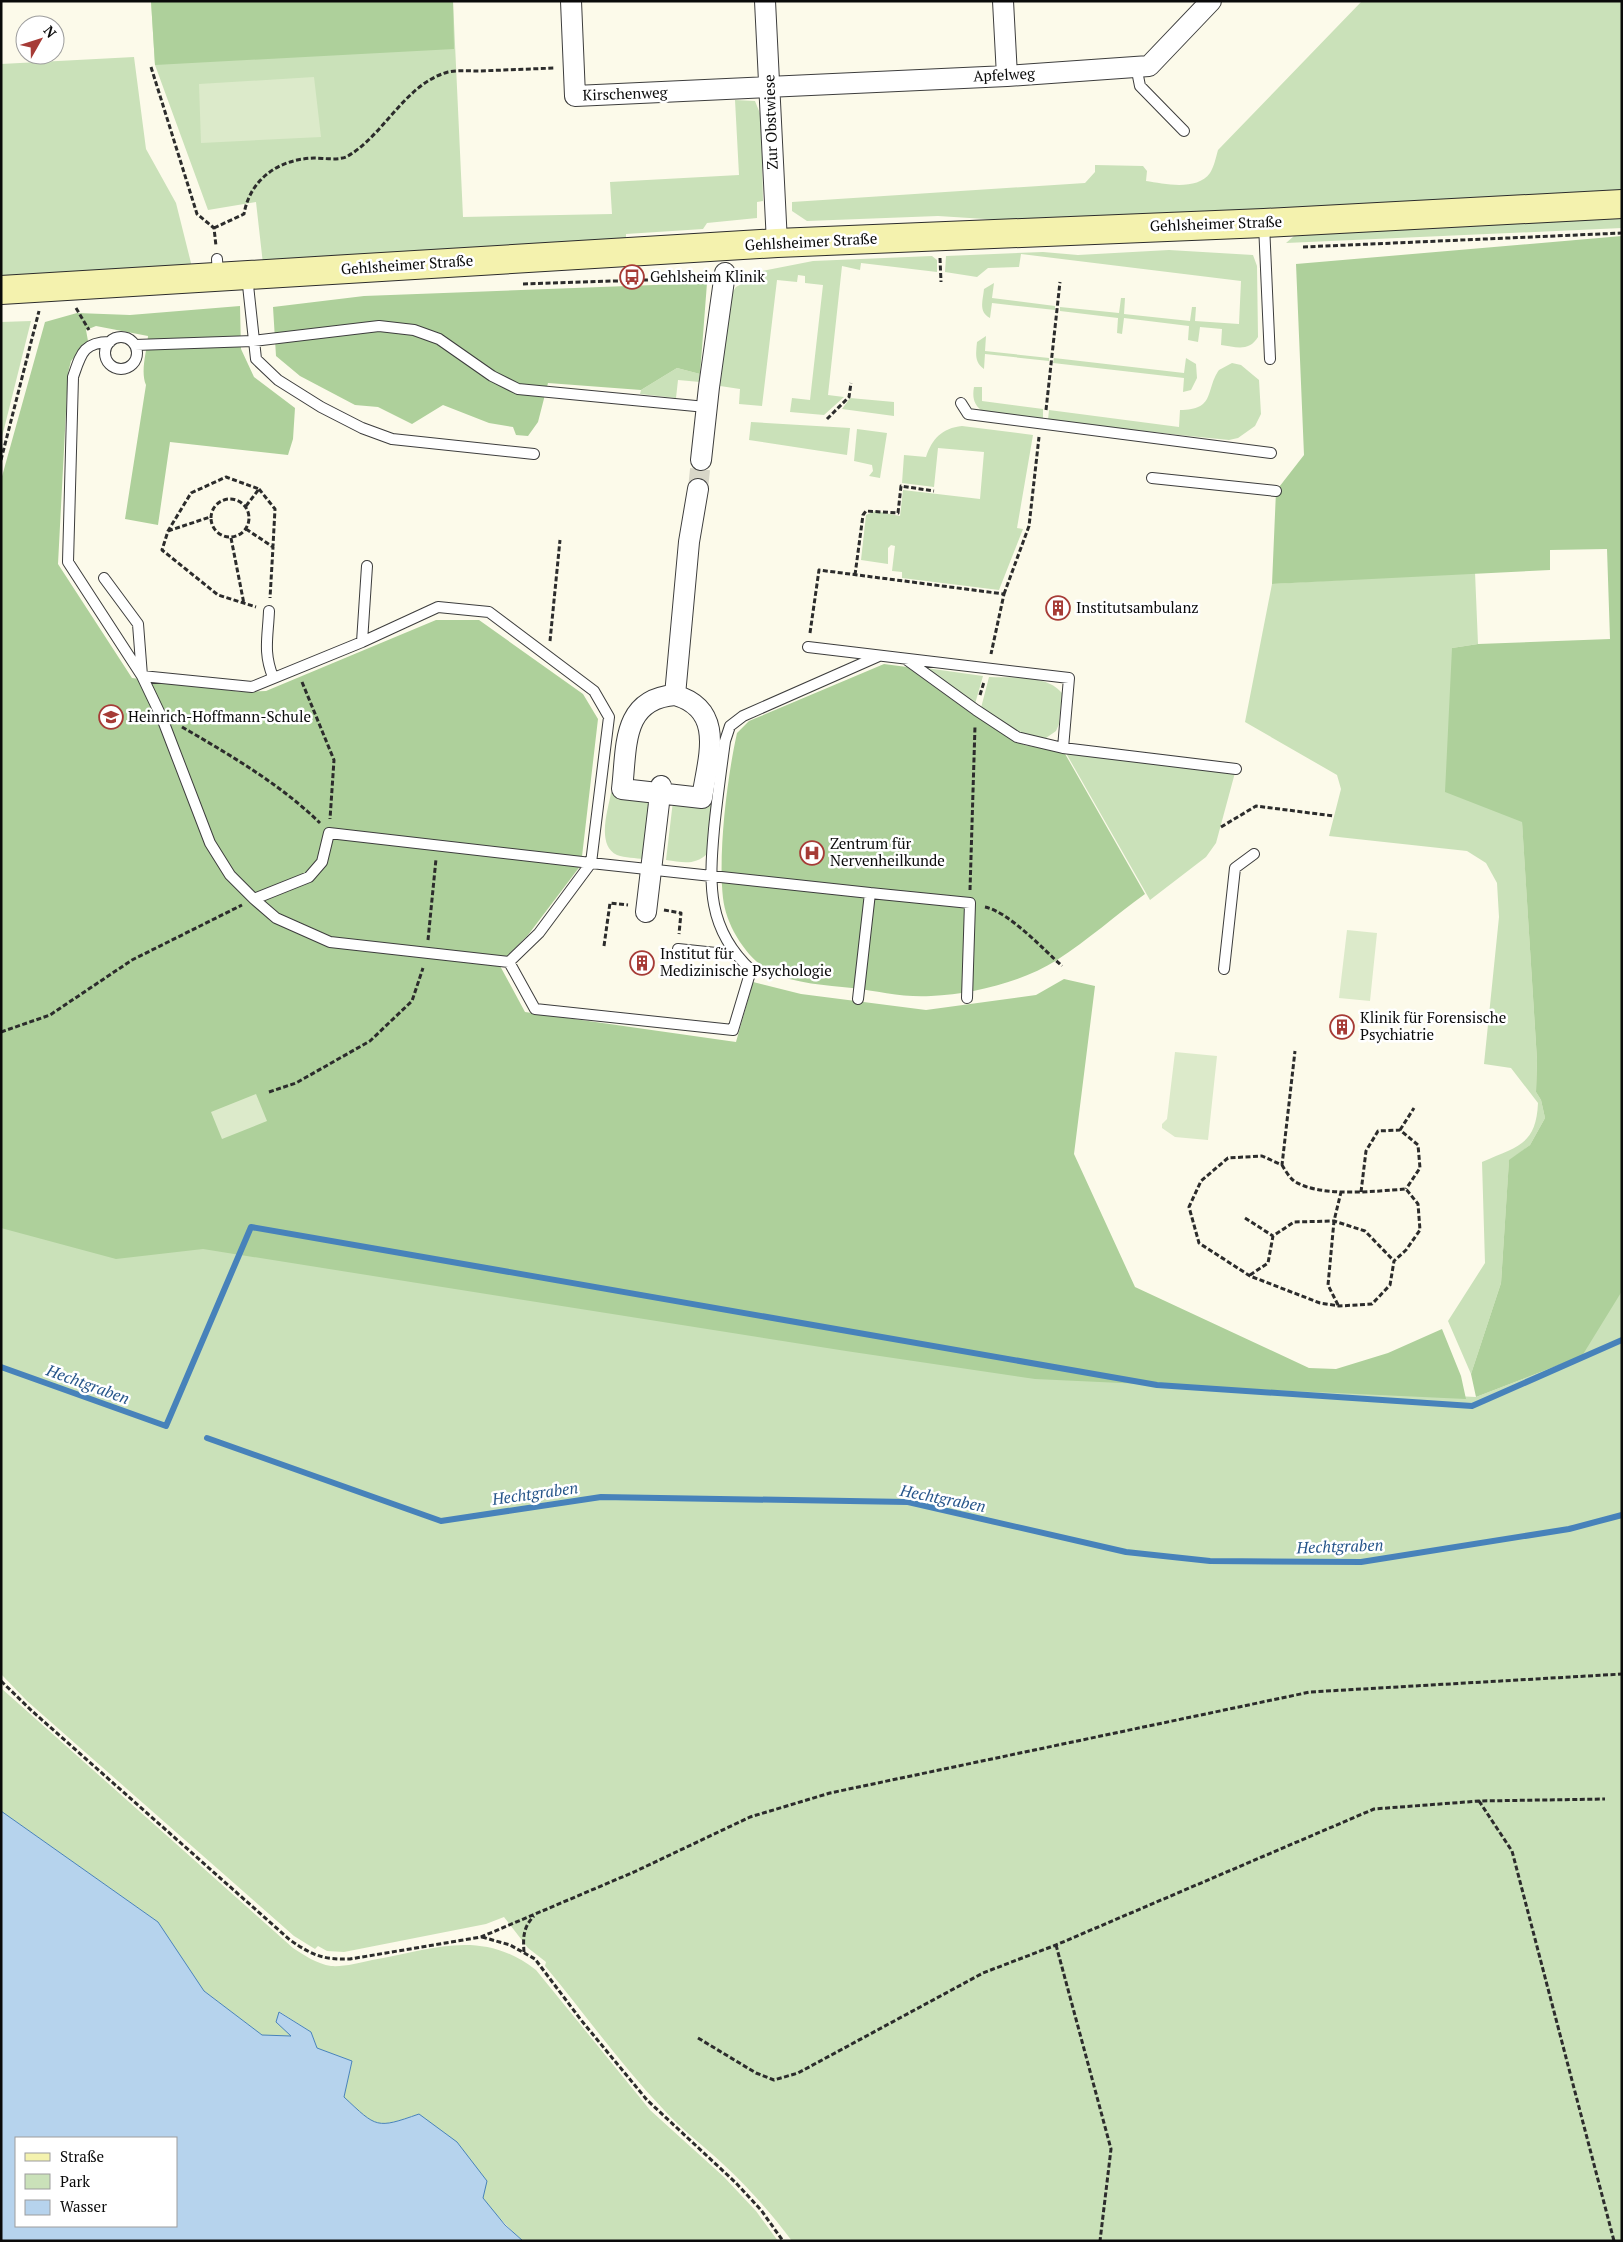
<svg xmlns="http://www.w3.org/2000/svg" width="1623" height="2242" font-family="'PT Serif',serif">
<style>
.green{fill:#cae1b9}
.forest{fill:#aed09b}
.pitch{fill:#dceaca}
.water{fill:#b6d3ed;stroke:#4782ba;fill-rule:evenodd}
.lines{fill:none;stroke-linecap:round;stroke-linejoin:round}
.stream{stroke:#4782ba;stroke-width:6}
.street-tunnel{stroke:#d8d6c8;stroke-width:20;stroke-dasharray:20 10;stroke-linecap:butt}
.lane-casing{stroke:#3d3d3d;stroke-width:12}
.street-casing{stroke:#3d3d3d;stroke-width:22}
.secondary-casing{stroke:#2c2c2c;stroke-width:30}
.path{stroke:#2c2c2c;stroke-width:3;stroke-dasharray:5 2.5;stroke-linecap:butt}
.lane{stroke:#fff;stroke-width:10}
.street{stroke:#fff;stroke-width:20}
.secondary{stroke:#f4f2ae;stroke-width:28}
.labels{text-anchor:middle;stroke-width:5;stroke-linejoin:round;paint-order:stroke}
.street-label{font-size:15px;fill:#0a0a0a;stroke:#fff}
.poi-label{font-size:15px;fill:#0a0a0a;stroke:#fff;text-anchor:start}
.water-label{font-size:16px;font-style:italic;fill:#26558a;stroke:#fff}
</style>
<rect width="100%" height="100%" fill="#fcfaea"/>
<path class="green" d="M151,1H453L463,217L612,214L610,182L739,175L735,100L755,101L761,116L763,201L757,202V218L707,223L703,229L626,234V242L263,264L256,202L208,210L155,65Z
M1362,1H1622V193L1305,211L1001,220L938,216L807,221L792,211V202L1085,183L1095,172V165L1143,166L1147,171L1146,181C1165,184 1197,191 1210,173C1214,167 1216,157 1218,150Z
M134,57L146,149L176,203L192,267L1,276V64Z
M1622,213V228L1286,243L1294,236Z
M1169,250L1253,255L1257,266L1258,337C1249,352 1236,347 1221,345L1222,329L1200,327L1198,342L1188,340L1189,326L1124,318L1122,334L1117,333L1118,318L1060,311V307L1119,313L1121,298H1125L1124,314L1190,321L1192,307H1196L1195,321L1239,324L1241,281L1021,254L1019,267L988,268L977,277L945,272L946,256L1043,252L1078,255Z
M932,256L937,260V272L861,263L860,270L842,266L828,395L844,397L824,415L790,412L792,398L810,400L823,285L805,283V276L798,275L797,282L777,280L762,406L739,404L740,389L720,386L731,295L736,287L749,280L747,274L813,261Z
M994,283L992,298L1055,306V310L992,303L990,318C978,312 983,300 984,289Z
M31,321L1,441V322Z
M986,336L985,351L1049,358V361L985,354L984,369C974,362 976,353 977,342Z
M1054,358L1184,373L1186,358L1196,364L1197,378L1191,390L1183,392L1184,378L1053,363Z
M1232,363L1241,365L1259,380L1261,414L1255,426L1238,438L1229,440L1179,435L1048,420L1049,410L1179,427L1180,410C1216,410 1205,390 1219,370Z
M677,368L700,374V382L678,380L676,398L640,394L641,390Z
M974,387H982V401L1043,409V419L984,412C974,406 972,398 974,387Z
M850,398L894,402V416L842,409Z
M751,422L850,428L847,455L749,440Z
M962,426L1033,435L1017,528L1023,529L999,590L902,578V572L892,571L895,546L891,545L888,548V564L861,560L866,515L875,511L900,516L903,490L980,499L984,452L938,448L934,487L902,483L904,455L926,457C932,439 942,428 962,426Z
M857,429L887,433L880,478L869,476L873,471L872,465L854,461Z
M1475,572L1478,644L1452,648L1522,821L1537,1060L1536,1092L1541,1100L1545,1118L1530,1145L1509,1161L1501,1283L1471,1374L1448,1321L1485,1263L1482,1162C1517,1146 1536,1146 1538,1103L1511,1068L1484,1064L1499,917L1497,883L1486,863L1467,851L1329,836L1341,789L1337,775L1245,722L1272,584Z
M926,668L983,676L975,704Z
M989,677C1011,678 1047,674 1062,693L1059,724L1056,731L1046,738L1021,735L981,708Z
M1063,748L1236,769L1216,843L1206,857L1150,900Z
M611,793L650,797L644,859C636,858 625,858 617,855C596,845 608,810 611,793Z
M673,801L712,805L707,854C694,866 682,862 666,860Z
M1,1223L213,1247L1046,1376L1476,1397L1582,1356L1622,1263V2241H792C771,2213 749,2188 723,2164C704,2146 682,2130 664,2110C621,2065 585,2014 545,1966L546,1962L528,1948L504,1917L486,1924L344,1952L327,1951L318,1946L315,1949L294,1936L27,1701L1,1674Z
M1,1688L293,1948C304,1955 317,1964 331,1966C343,1967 360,1963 372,1960C434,1949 482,1928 536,1970L650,2110L724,2177L756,2211L778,2241H523C482,2205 452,2157 419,2114C375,2129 377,2128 344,2097L352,2061L317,2048L311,2032L280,2012L276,2022L292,2036L262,2035L204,1991L158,1922L1,1811Z"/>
<path class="forest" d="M151,1H453L454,49L155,65Z
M1622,236V1291L1582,1356L1476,1397L1471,1374L1501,1283L1509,1160L1530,1145L1545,1118L1541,1100L1536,1092L1537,1060L1522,822L1445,792L1452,648L1478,644L1610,639L1607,549L1550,550V570L1272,584L1276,491L1304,455L1296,264Z
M707,283L700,374L677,368L641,390L548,383L538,422L528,436L516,435L513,427L489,423L443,405L412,424L378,407L355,405L300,376L276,356L273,307L364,296Z
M240,306L241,349L254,377L295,408L293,439L288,455L170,442L158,525L125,519L146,385C140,371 147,351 148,336L96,326L86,330L88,341L71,361L68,373L58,564L132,678L242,692L266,691L436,620H479L583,694L598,719L581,865L528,935L499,964L525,1012L736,1042L753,982L801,994L926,1010L1036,995L1064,979L1095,986L1074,1154L1135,1287L1309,1368L1336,1369L1388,1353L1442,1329L1461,1376L1466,1399L1035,1379L846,1351L203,1249L116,1259L1,1228V480L45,322L77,313L130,315Z
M884,664L907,667L972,714L1024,745L1064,752L1145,894C1116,915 1088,940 1057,960C1022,982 973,994 931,996C905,998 878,991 852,988C826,985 796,984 771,972C747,959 726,926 723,898C718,853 727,778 737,733L749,721Z"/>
<path class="pitch" d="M314,77L321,137L201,143L199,84Z
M1347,930L1377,933L1370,1001L1339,998Z
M1175,1052L1217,1056L1208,1140L1175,1137L1162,1128V1124L1167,1119Z
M256,1094L267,1121L222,1139L211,1112Z"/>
<path class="water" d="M1,1811L158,1922L204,1991L262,2035L291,2036L276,2022L279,2012L311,2032L317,2048L352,2061L344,2097C377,2128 376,2129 419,2114L457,2142L487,2181L483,2198L505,2225L523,2241H1ZM16,2138H176V2226H16Z"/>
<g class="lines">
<path class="stream" d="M1,1367L166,1426L251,1227L1157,1385L1472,1406L1622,1340
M207,1438L441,1521L601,1497L908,1502L1126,1552L1210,1561L1361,1562L1569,1529L1622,1515"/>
<path class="street-tunnel" d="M698,489L701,460"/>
<g class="lane-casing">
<path id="lane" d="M1136,66L1140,86L1184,131
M1264,224L1270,359
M217,259L218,276
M247,276L256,359L278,380L321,407L362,428L392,439L534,454
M105 353a16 16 0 1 1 32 0a16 16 0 1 1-32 0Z
M110,342C83,342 81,354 73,377L68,562L142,676L252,687L362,642L438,607L489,612L594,691L609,717L591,863L870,893
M135,345L253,341L379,326L414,330L439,339L492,376L518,389L706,407
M961,403L968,414L1271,453
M1152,478L1276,491
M104,578L138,624L142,676L162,718L210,843L230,875L254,899L276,918L330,942L509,962L539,933L591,863L329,833L322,862L309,877L254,899
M269,611C268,637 263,652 273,677
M362,642L367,566
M808,647L1069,678L1063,748L1236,769
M907,660L976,710L1017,737L1063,748
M678,949L735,955
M509,962L535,1009L733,1030L751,970C707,929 709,885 714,829C717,799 721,770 725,741L730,726L743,716L879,656
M1224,969L1235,868L1254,854
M858,999L870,893L970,903L967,998"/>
</g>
<g class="street-casing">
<path id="street" d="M571,1L575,96L1007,76L1149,66L1211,1
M765,1L777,243
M1003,1L1007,76
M701,460L709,387L725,273
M675,695C726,710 708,758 702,798L622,789C627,748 621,699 675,695Z
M675,695L689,542L698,489
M646,912L661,786"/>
</g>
<g class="secondary-casing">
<path id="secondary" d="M1,290L777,243L1264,223L1622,204"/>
</g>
<path class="path" d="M151,67L197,214L214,228L216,246
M214,228L244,214C250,179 279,159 314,158C324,158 339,161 348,156C385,134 405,84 448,72C458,70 469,71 479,71C504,70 529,69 554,68
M1303,247L1622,233
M940,258L941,282
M523,284L675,279L707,275
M76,308L89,330
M1046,410L1060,282
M827,419L849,397L851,383
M1,460L39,311
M259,489L275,509L273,546
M211 518a19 19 0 1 1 38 0a19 19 0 1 1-38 0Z
M246,506L259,489L226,477L191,493L168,531L162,550L218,595L256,607
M246,529L273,547L270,598
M168,531L210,517
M231,538L244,604
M855,575L863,515L866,511L898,513L901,486L934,491
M1004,594L1029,526L1039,437
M810,633L819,570L1004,594L991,654
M550,641L560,540
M302,682L334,760L330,819
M980,695L984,682
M182,727C230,755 280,784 320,823
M1221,827L1256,806L1334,816
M970,890L975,726
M985,907C1009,912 1043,949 1062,966
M664,910L681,913L679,934
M428,940L436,859
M604,946L610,903L628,905
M1,1032L50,1015L132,960L242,905
M269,1092L296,1083L370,1041L412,1001L423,968
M1400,1130L1414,1108
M1282,1165C1285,1170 1289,1177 1294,1181C1320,1198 1376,1191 1406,1189L1418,1204L1420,1230L1406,1250L1394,1261L1390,1285L1372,1304L1339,1306L1320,1303L1250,1276L1199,1243L1189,1207L1201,1181L1228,1158L1262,1156L1282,1165L1295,1051
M1361,1192L1366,1151L1378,1131L1400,1130L1418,1145L1420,1168L1406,1189
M1245,1218L1273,1236
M1250,1275L1268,1263L1273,1236L1294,1222L1334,1221L1365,1231L1394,1261
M1338,1305L1328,1285L1334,1221L1341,1192
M1,1681L32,1711L290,1940C312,1955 323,1960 350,1959L481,1937L634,1872L750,1817L830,1793L1310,1692L1622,1674
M1479,1801L1512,1851L1614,2241
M482,1937L510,1945L535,1959L581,2020L647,2100L735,2182L761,2210L783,2241
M1056,1945L1111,2149L1100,2241
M524,1952C523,1938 523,1927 534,1916
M698,2038L756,2073L774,2080L798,2073L983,1973L1056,1945L1374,1809L1479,1801L1605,1799"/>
<use href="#lane" class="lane"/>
<use href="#street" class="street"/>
<use href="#secondary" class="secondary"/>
</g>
<defs>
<g id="bus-ring" transform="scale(1.25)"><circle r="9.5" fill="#fff" stroke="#a63b36" stroke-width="1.5"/><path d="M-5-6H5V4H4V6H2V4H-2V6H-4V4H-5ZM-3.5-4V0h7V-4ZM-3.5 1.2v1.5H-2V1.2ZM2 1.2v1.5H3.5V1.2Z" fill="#a63b36"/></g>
<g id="building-ring" transform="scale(1.25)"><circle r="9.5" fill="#fff" stroke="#a63b36" stroke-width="1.5"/><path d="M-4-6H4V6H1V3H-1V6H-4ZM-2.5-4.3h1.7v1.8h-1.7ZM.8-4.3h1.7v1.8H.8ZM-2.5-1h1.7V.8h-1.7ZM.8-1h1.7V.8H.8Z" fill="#a63b36"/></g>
<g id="school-ring" transform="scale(1.25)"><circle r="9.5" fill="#fff" stroke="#a63b36" stroke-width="1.5"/><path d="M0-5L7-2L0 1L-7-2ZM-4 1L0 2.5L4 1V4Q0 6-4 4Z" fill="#a63b36"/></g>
<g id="hospital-ring" transform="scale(1.25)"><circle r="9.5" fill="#fff" stroke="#a63b36" stroke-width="1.5"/><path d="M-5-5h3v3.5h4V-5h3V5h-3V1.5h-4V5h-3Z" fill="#a63b36"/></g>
</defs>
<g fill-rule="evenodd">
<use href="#bus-ring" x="632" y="277"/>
<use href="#building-ring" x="1058" y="608"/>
<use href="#school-ring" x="111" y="717"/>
<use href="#hospital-ring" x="812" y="853"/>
<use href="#building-ring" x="642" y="963"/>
<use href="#building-ring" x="1342" y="1027"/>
</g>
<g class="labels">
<g class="street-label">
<text transform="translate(1004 75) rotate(-3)" y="5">Apfelweg</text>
<text transform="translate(625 94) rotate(-2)" y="5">Kirschenweg</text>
<text transform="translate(771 122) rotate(-92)" y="5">Zur Obstwiese</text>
<text transform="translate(1216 224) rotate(-2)" y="5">Gehlsheimer Straße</text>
<text transform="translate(811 242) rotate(-3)" y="5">Gehlsheimer Straße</text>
<text transform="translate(407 265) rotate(-4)" y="5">Gehlsheimer Straße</text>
</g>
<g class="poi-label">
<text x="650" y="282">Gehlsheim Klinik</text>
<text x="1076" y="613">Institutsambulanz</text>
<text x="128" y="722">Heinrich-Hoffmann-Schule</text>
<text x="830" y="849">Zentrum für<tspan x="830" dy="17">Nervenheilkunde</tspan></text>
<text x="660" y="959">Institut für<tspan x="660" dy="17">Medizinische Psychologie</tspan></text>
<text x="1360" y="1023">Klinik für Forensische<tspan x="1360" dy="17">Psychiatrie</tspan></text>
</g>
<g class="water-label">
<text transform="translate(88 1384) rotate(20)" y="6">Hechtgraben</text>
<text transform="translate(535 1493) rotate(-8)" y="6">Hechtgraben</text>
<text transform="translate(943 1498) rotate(11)" y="6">Hechtgraben</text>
<text transform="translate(1340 1546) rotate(-2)" y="6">Hechtgraben</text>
</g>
</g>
<rect width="1623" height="2242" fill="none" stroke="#0a0a0a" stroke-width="5"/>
<rect x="15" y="2137" width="162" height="90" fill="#ffffff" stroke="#9d9d9d"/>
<rect x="25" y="2153" width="25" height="8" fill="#f4f2ae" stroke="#9d9d9d"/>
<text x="60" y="2162" font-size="15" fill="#0a0a0a">Straße</text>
<rect x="25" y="2174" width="25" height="15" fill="#cae1b9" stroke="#9d9d9d"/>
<text x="60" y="2187" font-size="15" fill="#0a0a0a">Park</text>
<rect x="25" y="2200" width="25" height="15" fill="#b6d3ed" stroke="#9d9d9d"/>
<text x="60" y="2212" font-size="15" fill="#0a0a0a">Wasser</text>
<g transform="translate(40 40) rotate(51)"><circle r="24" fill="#ffffff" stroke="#9d9d9d"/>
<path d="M0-4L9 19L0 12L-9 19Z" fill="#a63b36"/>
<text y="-8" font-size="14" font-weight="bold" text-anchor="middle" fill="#0a0a0a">N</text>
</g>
</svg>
